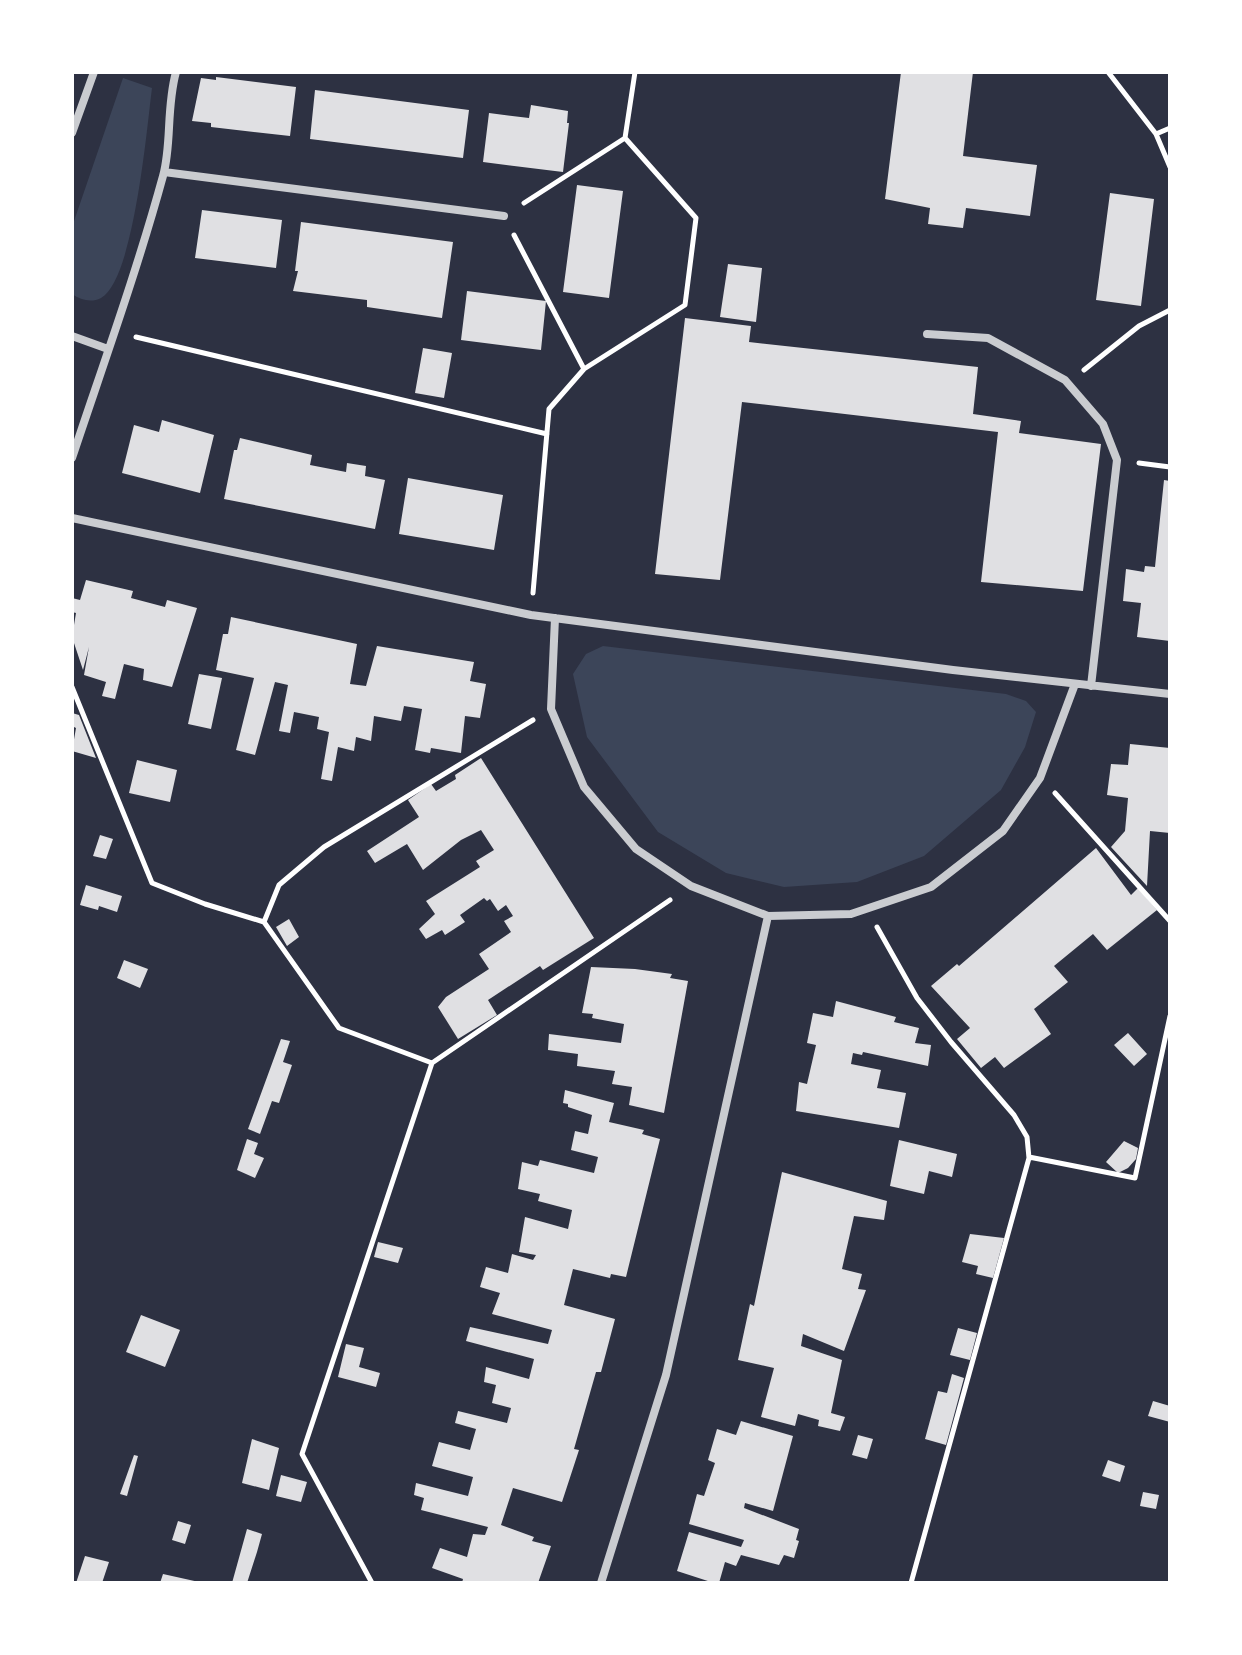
<svg xmlns="http://www.w3.org/2000/svg" width="1242" height="1655" font-family="'Crimson Pro',serif">
<style>
.green{fill:#3c4559}
.building{fill:#e0e0e3}
.lines{fill:none;stroke-linecap:round;stroke-linejoin:round}
.path{stroke:#fff;stroke-width:5}
.minor{stroke:#caccd0;stroke-width:8}
</style>
<rect width="100%" height="100%" fill="#2d3142"/>
<path class="green" d="M123,78L152,88C147,127 134,280 101,298C91,303 81,300 72,294V227Z
M603,646L1006,694L1026,701L1036,712L1025,747L1029,740L1001,790L924,856L857,882L784,887L726,873L658,832L587,737L573,674L586,654Z"/>
<path class="building" d="M901,72H973L963,156L1037,165L1030,216L966,208L963,228L928,224L930,208L885,199Z
M216,77L296,87L290,136L211,127V123L192,121L201,78L216,80Z
M315,90L469,110L463,158L310,139Z
M531,105L568,111L567,123H569L563,172L483,162L489,113L529,118Z
M577,185L623,191L609,298L563,292Z
M1110,193L1154,199L1141,306L1096,300Z
M202,210L282,220L276,268L195,258Z
M301,222L453,242L442,318L367,307V300L293,291L298,271H295Z
M728,264L762,268L756,322L720,317Z
M467,291L546,301L541,350L461,340Z
M685,318L751,326L749,342L978,367L973,414L1021,421L1019,433L1101,444L1083,591L981,582L998,432L742,402L720,580L655,574Z
M423,348L452,353L444,398L415,393Z
M162,420L214,435L200,493L122,473L134,425L159,432Z
M240,438L312,455L310,465L346,472L347,463L366,466L365,476L385,480L375,529L224,499L234,450H237Z
M408,478L503,495L494,550L399,534Z
M1164,480L1170,481V641L1137,637L1141,603L1123,601L1126,569L1144,572L1145,566L1155,567Z
M86,580L133,591L131,598L165,607L167,600L197,608L172,687L143,680L144,669L124,664L115,699L102,696L106,682L84,675L89,647L83,670L72,637L76,613L72,612V598L80,600Z
M231,617L357,644L350,684L366,686L377,646L474,662L470,681L486,684L480,718L465,716L461,753L431,748L430,753L415,750L422,709L404,706L401,721L374,716L371,741L356,737L354,751L338,747L332,781L321,779L329,732L317,729L319,717L294,712L290,733L279,731L288,685L275,682L255,755L236,750L254,678L216,670L223,634H228Z
M199,674L222,678L211,729L188,724Z
M72,713L79,715L96,758L72,751L76,728L72,726Z
M1130,744L1170,748V833L1150,831L1147,886L1111,847L1125,831L1128,798L1107,795L1111,764L1128,765Z
M481,758L594,938L543,970L540,966L488,1000L497,1015L458,1039L438,1007L446,997L489,969L479,954L511,932L504,921L513,916L506,905L498,911L490,899L487,901L484,898L460,915L465,922L445,935L442,930L426,939L419,929L435,914L426,901L480,867L476,861L494,850L481,830L461,840L423,870L407,844L375,863L367,851L419,817L408,800L431,784L436,791L456,779L455,775Z
M137,760L177,770L170,802L129,793Z
M100,835L113,839L106,859L93,856Z
M1096,848L1131,895L1138,888L1157,910L1107,950L1093,934L1054,966L1068,982L1034,1009L1051,1034L1004,1068L995,1057L981,1068L957,1039L970,1028L931,986L957,964L959,966Z
M86,885L122,896L117,912L99,906L98,910L80,905Z
M289,919L299,937L287,946L276,927Z
M124,960L148,969L140,988L117,978Z
M591,967L635,969L672,974L670,978L688,981L664,1113L629,1105L632,1087L612,1084L615,1071L577,1066L578,1054L548,1050L549,1034L621,1043L624,1024L592,1018L593,1014L582,1013Z
M836,1001L896,1017L894,1022L919,1028L915,1043L931,1045L928,1066L863,1052L862,1055L853,1053L851,1064L881,1070L877,1088L906,1093L899,1128L796,1111L799,1082L807,1084L816,1045L807,1043L813,1013L833,1017Z
M1128,1033L1147,1054L1134,1066L1114,1045Z
M281,1039L290,1041L283,1062L292,1065L279,1103L272,1101L260,1134L248,1129Z
M565,1090L614,1103L609,1122L644,1130L642,1134L660,1139L626,1277L611,1274L610,1278L573,1269L564,1305L615,1319L601,1372H596L574,1449L579,1450L562,1502L513,1488L501,1525L534,1537L532,1541L551,1546L538,1583H462L463,1579L432,1568L440,1548L467,1557L473,1534L485,1535L488,1527L421,1510L424,1498L414,1495L416,1483L468,1496L473,1477L432,1466L439,1442L470,1450L476,1429L455,1423L458,1411L507,1423L511,1408L492,1403L496,1385L484,1382L486,1367L529,1379L534,1359L466,1341L470,1327L548,1344L552,1330L492,1314L500,1293L480,1287L486,1267L508,1273L512,1254L533,1260L536,1255L519,1252L525,1217L568,1229L572,1210L538,1201L540,1194L518,1189L522,1162L538,1166L540,1160L594,1173L598,1157L571,1150L575,1131L588,1134L592,1115L568,1107V1104L563,1103Z
M247,1139L258,1143L254,1154L264,1158L255,1178L237,1170Z
M899,1140L957,1154L952,1177L929,1171L924,1194L890,1186Z
M1124,1141L1138,1148L1136,1159L1128,1168L1118,1173L1106,1162Z
M782,1172L887,1201L884,1220L854,1216L842,1269L862,1274L858,1289L866,1290L844,1351L803,1334L801,1346L842,1360L831,1413L845,1417L840,1431L818,1426L819,1420L798,1414L795,1426L761,1417L774,1368L738,1360L750,1304L754,1306Z
M970,1234L1004,1238L993,1278L976,1274L978,1266L962,1262Z
M378,1242L403,1248L398,1263L374,1257Z
M141,1315L180,1330L165,1367L126,1352Z
M958,1328L977,1333L970,1360L950,1355Z
M346,1344L364,1348L359,1367L380,1373L376,1387L338,1377Z
M952,1374L964,1378L946,1445L925,1439L938,1391L947,1393Z
M1153,1401L1170,1406V1422L1148,1416Z
M741,1421L793,1436L773,1511L745,1503L744,1508L799,1529L796,1540L799,1541L794,1558L784,1555L779,1565L741,1555L736,1566L725,1562L719,1583H714L677,1571L689,1532L741,1547L744,1540L689,1524L697,1494L704,1496L715,1463L708,1460L717,1429L736,1435Z
M858,1435L873,1439L867,1459L852,1455Z
M252,1439L279,1448L269,1490L242,1483Z
M134,1455L138,1456L127,1496L120,1494Z
M1108,1460L1125,1466L1120,1482L1102,1476Z
M281,1475L307,1482L301,1502L276,1496Z
M1143,1492L1159,1495L1156,1509L1140,1506Z
M178,1521L191,1525L185,1544L172,1540Z
M247,1529L262,1534L257,1552L247,1583H232Z
M85,1556L109,1562L102,1583H76Z
M163,1574L199,1582V1583H160Z"/>
<g class="lines">
<path class="path" d="M1108,72L1156,134
M1170,128L1156,134L1170,167
M524,203L625,138
M514,235L584,369
M136,337L547,434
M1084,370L1139,326L1170,310
M1139,463L1170,467
M533,593L549,409L584,369L685,305L696,218L625,138L635,72
M72,687L152,883L205,904L264,922
M1055,793L1170,921
M877,927L917,998L951,1042L1014,1115L1027,1137L1029,1158L911,1583
M432,1063L339,1028L264,922L279,885L324,847L533,720
M1029,1157L1135,1178L1170,1016
M372,1583L302,1454L432,1063L670,900"/>
<path class="minor" d="M72,133L94,72
M164,172L504,216
M927,334L988,338L1065,380L1103,424L1117,460L1091,686
M72,336L108,349
M72,458C103,365 137,271 163,176C172,144 166,108 176,72
M72,518L531,615L953,670L1170,694
M555,618L551,709L584,787L636,849L691,886L768,916L851,914L931,887L1003,831L1040,778L1075,684
M601,1583L666,1375L768,916"/>
</g>
<rect width="1242" height="1655" fill="none" stroke="#ffffff" stroke-width="148"/>
</svg>
